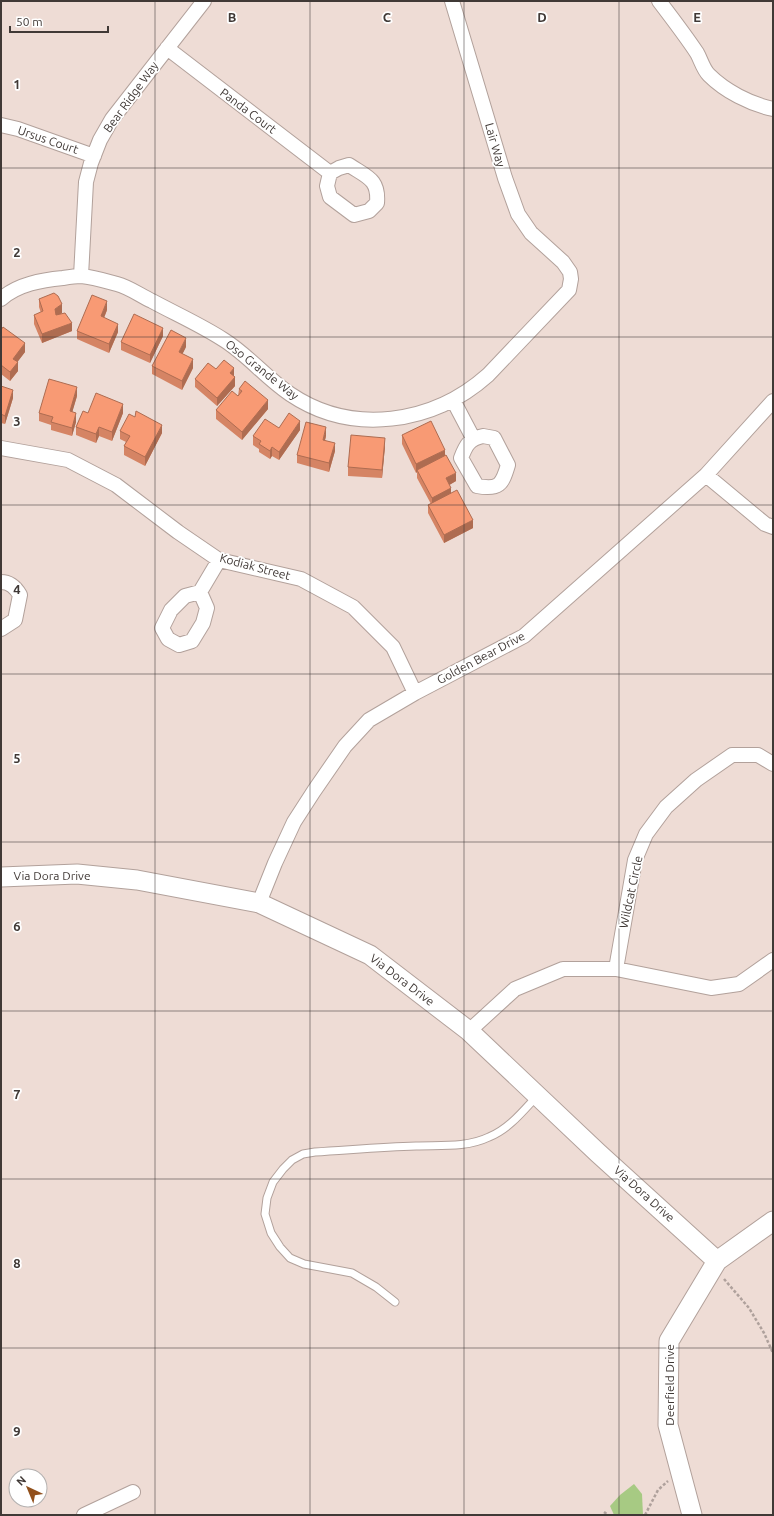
<svg xmlns="http://www.w3.org/2000/svg" width="774" height="1516" font-family="Ubuntu,sans-serif">
<style>
.green{fill:#a7ca83}
.lines{fill:none;stroke-linecap:round;stroke-linejoin:round}
.lane-casing{stroke:#b2a19b;stroke-width:9}
.street-casing{stroke:#b2a19b;stroke-width:16}
.secondary-casing{stroke:#b2a19b;stroke-width:21}
.path{stroke:#afa19c;stroke-width:2.5;stroke-dasharray:3 2;stroke-linecap:butt}
.lane{stroke:#fff;stroke-width:7}
.street{stroke:#fff;stroke-width:14}
.secondary{stroke:#fff;stroke-width:19}
.wall{fill:#d58464}
.shaded-wall{fill:#ae6c51}
.building{fill:#f89a74;stroke:#ae6c51}
.grid{fill:none;stroke:#403936;stroke-width:1;stroke-opacity:0.55}
.labels{text-anchor:middle;stroke-width:3.5;stroke-linejoin:round;paint-order:stroke}
.street-label{font-size:12px;fill:#403936;stroke:#fff}
.grid-label{font-size:13px;text-anchor:middle;font-weight:bold;fill:#403936;stroke:#fff;stroke-width:3.5;stroke-linejoin:round;paint-order:stroke}
</style>
<rect width="100%" height="100%" fill="#eedcd5"/>
<path class="green" d="M634,1484L642,1494L643,1515H614L610,1506L620,1495Z"/>
<g class="lines">
<g class="lane-casing">
<path id="lane" d="M395,1302L376,1287L352,1273L304,1264L290,1258L280,1247L271,1233L265,1214L267,1198L273,1182L283,1169L292,1160L303,1154L315,1152C349,1150 382,1147 416,1146C440,1145 466,1148 489,1137C509,1129 523,1111 537,1096"/>
</g>
<g class="street-casing">
<path id="street" d="M659,1C672,18 685,35 697,53C701,60 703,69 709,75C725,91 750,104 773,109
M167,48L330,173
M1,125L18,129L94,156
M349,165C367,177 379,179 377,203L369,211L354,215L330,197L327,186L330,173L339,168Z
M81,276L86,182L91,163L100,140L112,119L204,1
M1,299C18,284 42,280 63,278C69,277 75,276 81,276C93,277 106,281 117,284C129,287 141,296 152,301C176,314 201,325 224,340C248,355 266,378 290,394C352,436 433,424 488,375L569,290L571,279L570,272L563,262L531,233L518,214L505,178L452,1
M453,400L473,438
M483,436L494,438L508,465C502,485 499,490 477,486L461,458C466,445 469,439 483,436Z
M1,448L68,460L116,485L178,532L219,560L301,579L353,607L393,647L415,693
M706,475L765,524L773,527
M1,582C10,582 16,588 20,595L15,620L1,629
M200,592L207,608L203,623L192,641L179,645L168,639L162,628L171,610L185,596Z
M200,592L219,560
M773,764L758,755H732L696,780L666,807L646,834L635,860L616,969L711,988L739,984L773,960
M259,903L275,863L294,822L314,791L345,746L369,720L415,693L524,636L706,475L773,401
M469,1031L515,989L563,969H616
M84,1515L133,1492"/>
</g>
<g class="secondary-casing">
<path id="secondary" d="M1,877L77,874L137,880L259,903L370,955L469,1031L598,1153L717,1261
M692,1515L668,1425L669,1341L717,1261L773,1221"/>
</g>
<path class="path" d="M724,1279L749,1308L764,1333L773,1353
M604,1512L608,1515
M645,1515L658,1490L668,1481"/>
<use href="#lane" class="lane"/>
<use href="#street" class="street"/>
<use href="#secondary" class="secondary"/>
</g>
<path class="wall" d="M39,299L62,313L59,315L72,331L42,343L34,324V315L41,313L39,307Z
M107,310L104,318L118,332L109,353L77,339V331Z
M1,330L25,352L17,362L18,371L10,381L1,374Z
M163,336L150,363L121,350V342Z
M186,347L182,354L193,368L182,390L152,374V366Z
M216,369L234,376L235,386L217,406L195,387V379Z
M1,386L13,398L5,424L1,423Z
M239,389L268,409L242,440L216,419V410L238,396Z
M77,396L72,412L76,422L72,436L51,430V425L39,421V413Z
M88,413H123L112,441L99,436L96,443L76,435V427Z
M279,428L300,430L279,460L272,456L270,459L259,452V449L253,445V436Z
M120,431L162,433L145,466L124,455V446L126,442L120,439Z
M402,435L445,456L456,481L449,485L451,493L473,528L444,543L428,513V505L431,504L417,478V472L416,473L402,444Z
M326,436L325,440L335,451L329,472L297,463V455Z
M385,446L382,478L348,476V467Z"/>
<path class="shaded-wall" d="M107,301V310L101,325V316Z
M62,304V313L55,317V309Z
M72,323V331L42,343V334Z
M118,324V332L109,353V344Z
M163,328V336L150,363V355Z
M186,338V347L179,361V352Z
M25,343V352L13,368V359Z
M193,359V368L182,390V381Z
M18,362V371L10,381V372Z
M234,368V377L230,373Z
M235,377V386L217,406V398Z
M77,387V396L70,420V411Z
M13,390V398L5,424V416Z
M268,400V409L242,440V432Z
M123,404V413L112,441V432Z
M76,413V422L72,436V428Z
M300,421V430L279,460V452Z
M162,425V433L145,466V457Z
M99,427V436L96,443V434Z
M326,427V436L323,448V440Z
M385,438V446L382,478V470Z
M335,443V451L329,472V463Z
M272,447V456L270,459V451Z
M445,450V459L417,470V472L416,473V464Z
M456,473V481L446,487V478Z
M451,488V496L432,506V498Z
M473,520V528L444,543V535Z"/>
<path class="building" d="M54,293L58,296L62,304L55,309L56,315L65,313L72,323L42,334L34,315L43,311L39,299Z
M92,295L107,301L101,316L118,324L109,344L77,331Z
M134,314L163,328L150,355L121,342Z
M3,327L25,343L13,359L18,362L10,372L1,365V330Z
M171,330L186,338L179,352L193,359L182,381L152,366Z
M224,360L234,368L230,373L235,377L217,398L195,379L208,363L216,369Z
M49,379L77,387L70,411L76,413L72,428L51,422L53,417L39,413Z
M245,381L268,400L242,432L216,410L232,391L238,396L242,391L239,389Z
M1,386L13,390L5,416L1,414Z
M96,393L123,404L112,432L99,427L96,434L76,427L83,411L88,413Z
M136,411L162,425L145,457L124,446L130,436L120,431L129,414L135,417Z
M289,413L300,421L279,452L272,447L270,451L259,444L261,441L253,436L265,419L279,428Z
M431,421L445,450L416,464L402,435Z
M306,422L326,427L323,440L335,443L329,463L297,455Z
M351,435L385,438L382,470L348,467Z
M446,455L456,473L446,478L451,488L432,498L417,470Z
M457,490L473,520L444,535L428,505Z"/>
<path class="grid" d="M155,1V1515M310,1V1515M464,1V1515M619,1V1515M1,168H773M1,337H773M1,505H773M1,674H773M1,842H773M1,1011H773M1,1179H773M1,1348H773"/>
<g class="labels">
<g class="street-label">
<text transform="translate(131 97) rotate(-54)" y="4">Bear Ridge Way</text>
<text transform="translate(248 111) rotate(37)" y="4">Panda Court</text>
<text transform="translate(48 140) rotate(19)" y="4">Ursus Court</text>
<text transform="translate(495 145) rotate(74)" y="4">Lair Way</text>
<text transform="translate(262 370) rotate(38)" y="4">Oso Grande Way</text>
<text transform="translate(255 567) rotate(15)" y="4">Kodiak Street</text>
<text transform="translate(481 658) rotate(-28)" y="4">Golden Bear Drive</text>
<text x="52" y="880">Via Dora Drive</text>
<text transform="translate(631 892) rotate(-78)" y="4">Wildcat Circle</text>
<text transform="translate(402 980) rotate(37)" y="4">Via Dora Drive</text>
<text transform="translate(644 1194) rotate(42)" y="4">Via Dora Drive</text>
<text transform="translate(670 1385) rotate(-90)" y="4">Deerfield Drive</text>
</g>
</g>
<g class="grid-label">
<text x="232" y="22">B</text>
<text x="387" y="22">C</text>
<text x="542" y="22">D</text>
<text x="697" y="22">E</text>
<text x="17" y="89">1</text>
<text x="17" y="257">2</text>
<text x="17" y="426">3</text>
<text x="17" y="594">4</text>
<text x="17" y="763">5</text>
<text x="17" y="931">6</text>
<text x="17" y="1099">7</text>
<text x="17" y="1268">8</text>
<text x="17" y="1436">9</text>
</g>
<rect width="774" height="1516" fill="none" stroke="#403936" stroke-width="4"/>
<g transform="translate(28 1488) rotate(316)"><circle r="19" fill="#ffffff" stroke="#b3b0af"/>
<path d="M0-3L7 15L0 10L-7 15Z" fill="#91501c"/>
<text y="-6" font-size="11" font-weight="bold" text-anchor="middle" fill="#403936">N</text>
</g>
<path d="M10 26v6h98v-6" fill="none" stroke="#403936" stroke-width="2"/>
<text x="16" y="26" font-size="12" fill="#403936" stroke="#ffffff" stroke-width="3" paint-order="stroke">50 m</text>
</svg>
